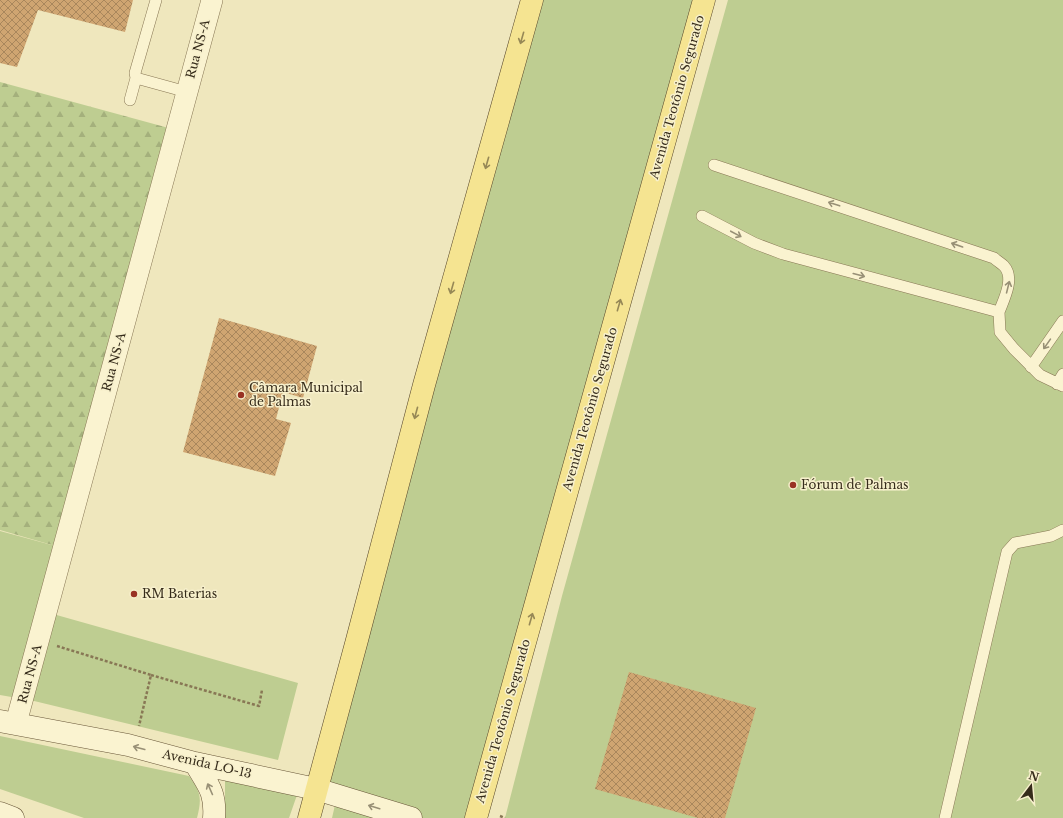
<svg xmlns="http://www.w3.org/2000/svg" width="1063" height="818" font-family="'Libre Baskerville',serif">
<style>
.forest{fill:url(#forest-firs)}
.green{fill:#becd91}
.building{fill:url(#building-cross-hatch)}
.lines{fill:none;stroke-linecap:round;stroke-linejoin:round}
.lane-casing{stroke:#875;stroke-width:12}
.street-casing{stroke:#875;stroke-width:22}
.secondary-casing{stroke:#695739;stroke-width:23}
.primary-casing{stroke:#55442a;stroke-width:23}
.path{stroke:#875;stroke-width:2.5;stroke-dasharray:3 2;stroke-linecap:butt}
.lane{stroke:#faf3d0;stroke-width:11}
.street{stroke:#faf3d0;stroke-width:21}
.secondary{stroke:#faf3d0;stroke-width:22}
.primary{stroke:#f5e491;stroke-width:22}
.oneway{stroke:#968856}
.oneway2{stroke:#989076}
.poi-dot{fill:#993223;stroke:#f7f0cc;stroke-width:1.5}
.labels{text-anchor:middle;stroke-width:3;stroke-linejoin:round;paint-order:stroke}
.street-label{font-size:12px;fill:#362c1b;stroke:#f7f0cc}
.poi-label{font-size:12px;fill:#362c1b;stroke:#f7f0cc;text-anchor:start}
</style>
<defs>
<pattern id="forest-firs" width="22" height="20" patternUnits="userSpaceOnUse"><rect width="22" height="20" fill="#becd91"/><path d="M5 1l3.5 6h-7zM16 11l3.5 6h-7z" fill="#a4b07c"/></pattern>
<pattern id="building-cross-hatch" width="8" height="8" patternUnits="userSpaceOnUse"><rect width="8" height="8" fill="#cfa571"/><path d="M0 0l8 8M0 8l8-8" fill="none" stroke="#a9875c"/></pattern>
</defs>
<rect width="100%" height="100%" fill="#efe7bd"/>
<path class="forest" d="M0,82L176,130L59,547L0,530Z"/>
<path class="green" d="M533,0H704L476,818H421L321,782Z
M728,0H1063V818H505L562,596Z
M0,531L59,547L23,699L0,695Z
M53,614L298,683L278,760L30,700Z
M0,736L189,776C201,792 202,798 197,818H84L0,789Z
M225,776L297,795L289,818H225Z
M335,805L377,818H332Z"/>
<path class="building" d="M0,0H133L125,32L38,10L17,67L0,63Z
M219,318L317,346L303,398L283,392L276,419L291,423L275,476L183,452Z
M629,672L756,708L725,818H698L595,789Z"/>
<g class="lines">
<g class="lane-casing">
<path id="lane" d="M136,78L187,92
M130,100L136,78L135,73L156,0
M702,216L754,243L783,254L999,312C1004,299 1015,278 1004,266C1001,263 997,261 994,258L714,165
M999,312L1000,332L1014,349L1040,375L1063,386
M1031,367L1063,321
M1057,384L1063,374
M945,818L1007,552L1015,543L1051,536L1063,530"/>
</g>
<g class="street-casing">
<path id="street" d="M16,723L212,0"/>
</g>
<g class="secondary-casing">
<path id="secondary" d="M0,721L128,745L195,763L316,789L411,818
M195,763C208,785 216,792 214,818
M0,813L13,818"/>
</g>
<g class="primary-casing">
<path id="primary" d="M309,818L357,640L424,385L532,0
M476,818L704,0"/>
</g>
<path class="path" d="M57,646L151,675L139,726
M151,675L259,706L262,690
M500,816L505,818"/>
<use href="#lane" class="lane"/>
<use href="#street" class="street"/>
<use href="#secondary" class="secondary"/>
<use href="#primary" class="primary"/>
</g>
<defs><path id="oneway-shaft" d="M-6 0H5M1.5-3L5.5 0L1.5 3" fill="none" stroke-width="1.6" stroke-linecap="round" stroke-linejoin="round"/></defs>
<g class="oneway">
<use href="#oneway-shaft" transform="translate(522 38) rotate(106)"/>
<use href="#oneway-shaft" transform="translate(487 163) rotate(106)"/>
<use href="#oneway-shaft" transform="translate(452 288) rotate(106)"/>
<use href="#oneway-shaft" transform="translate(619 305) rotate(-74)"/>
<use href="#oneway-shaft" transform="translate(416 413) rotate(105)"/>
<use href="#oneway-shaft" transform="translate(531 619) rotate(-74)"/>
</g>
<g class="oneway2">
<use href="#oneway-shaft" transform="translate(834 204) rotate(-162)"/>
<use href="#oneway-shaft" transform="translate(736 234) rotate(28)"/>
<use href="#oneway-shaft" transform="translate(957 245) rotate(-161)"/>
<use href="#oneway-shaft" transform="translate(859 275) rotate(15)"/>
<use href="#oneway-shaft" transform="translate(1008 287) rotate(-76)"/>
<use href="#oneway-shaft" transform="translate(1047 344) rotate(125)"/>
<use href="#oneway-shaft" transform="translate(139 748) rotate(-165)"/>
<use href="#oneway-shaft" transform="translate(210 789) rotate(-114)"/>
<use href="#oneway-shaft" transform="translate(374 807) rotate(-163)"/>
</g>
<g class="poi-dot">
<circle cx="241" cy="395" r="4"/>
<circle cx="793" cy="485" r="4"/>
<circle cx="134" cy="594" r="4"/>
</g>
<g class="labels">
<g class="street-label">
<text transform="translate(198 49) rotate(-75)" y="4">Rua NS-A</text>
<text transform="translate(677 97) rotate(-74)" y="4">Avenida Teotônio Segurado</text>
<text transform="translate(114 362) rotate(-75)" y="4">Rua NS-A</text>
<text transform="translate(590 409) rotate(-74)" y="4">Avenida Teotônio Segurado</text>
<text transform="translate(30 674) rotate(-75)" y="4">Rua NS-A</text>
<text transform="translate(503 721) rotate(-74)" y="4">Avenida Teotônio Segurado</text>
<text transform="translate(207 764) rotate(13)" y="4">Avenida LO-13</text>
</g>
<g class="poi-label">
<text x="249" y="392">Câmara Municipal<tspan x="249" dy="14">de Palmas</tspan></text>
<text x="801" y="489">Fórum de Palmas</text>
<text x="142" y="598">RM Baterias</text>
</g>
</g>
<g transform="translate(1031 786) rotate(16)" stroke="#f7f0cc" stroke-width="3" paint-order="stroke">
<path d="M0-3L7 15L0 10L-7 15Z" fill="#362c1b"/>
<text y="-6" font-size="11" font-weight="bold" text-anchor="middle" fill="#362c1b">N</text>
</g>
</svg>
